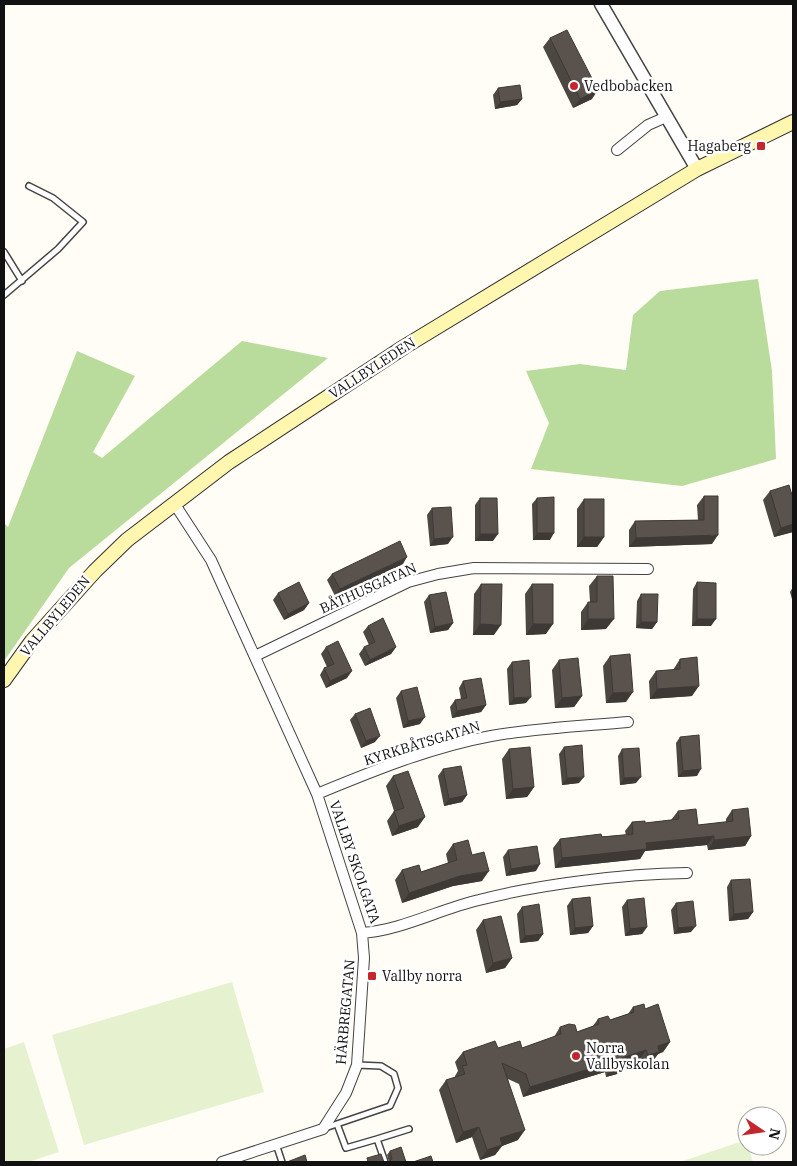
<svg xmlns="http://www.w3.org/2000/svg" width="797" height="1166" font-family="'IBM Plex Serif',serif">
<style>
.forest{fill:#b9dc9c}
.pitch{fill:#e6f2cf}
.lines{fill:none;stroke-linecap:round;stroke-linejoin:round}
.service-casing{stroke:#444;stroke-width:8}
.minor-casing{stroke:#444;stroke-width:12}
.tertiary-casing{stroke:#444;stroke-width:15}
.secondary-casing{stroke:#333;stroke-width:16}
.service{stroke:#fff;stroke-width:5}
.minor{stroke:#fff;stroke-width:10}
.tertiary{stroke:#fff;stroke-width:12}
.secondary{stroke:#fff6b0;stroke-width:14}
.wall{fill:#4d4742}
.shaded-wall{fill:#3f3936}
.building{fill:#5a524d;stroke:#3f3936}
.poi-dot{fill:#c4262e;stroke:#fff;stroke-width:2}
.labels{text-anchor:middle;stroke-width:5;stroke-linejoin:round;paint-order:stroke}
.poi-label{font-size:14px;fill:#111;stroke:#fff;text-anchor:start}
.street-label{font-size:14px;fill:#111;stroke:#fff}
</style>
<rect width="100%" height="100%" fill="#fffdf5"/>
<path class="forest" d="M758,279L772,371L776,459L682,486L531,469L549,423L526,371L580,364L626,370L633,315L660,291Z
M242,341L328,358L69,568L4,661V523L8,527L77,351L135,376L93,452L102,458Z"/>
<path class="pitch" d="M232,982L264,1092L84,1145L52,1035Z
M24,1042L59,1152L28,1162H4V1049Z
M746,1140L753,1162H680Z"/>
<g class="lines">
<g class="service-casing">
<path id="service" d="M4,252L22,281
M4,295L58,249L83,222L53,198L29,186
M337,1124L346,1148L377,1139L385,1162
M325,1128L390,1106L398,1088L394,1074L381,1066L357,1065
M377,1139L409,1129
M276,1144L282,1162"/>
</g>
<g class="minor-casing">
<path id="minor" d="M617,150L648,125L666,117
M174,503L211,560L317,794L362,933L364,958L357,1065L346,1093L323,1129L222,1162
M255,656L408,582L438,574L474,568L648,569
M317,794C373,771 431,747 491,736C536,728 582,726 628,722
M362,933C402,930 440,909 479,900C541,884 623,874 687,873"/>
</g>
<g class="tertiary-casing">
<path id="tertiary" d="M601,4L697,169"/>
</g>
<g class="secondary-casing">
<path id="secondary" d="M4,680L32,641L95,571L127,540L229,462L404,347L697,169L793,122"/>
</g>
<use href="#service" class="service"/>
<use href="#minor" class="minor"/>
<use href="#tertiary" class="tertiary"/>
<use href="#secondary" class="secondary"/>
</g>
<path class="wall" d="M550,38L592,99L573,108L543,47Z
M498,88L522,99L517,105L495,109L493,95Z
M770,491L792,495L793,494V532L774,537L763,500Z
M704,496L712,544L629,547V530L635,521L698,520L697,505Z
M480,498L493,541H475V505Z
M537,498L550,540H533L532,504Z
M584,499L604,537L597,547H577V509Z
M432,508L448,544L430,546L427,515Z
M403,564L335,596L327,580L332,574Z
M597,576L606,629L581,630V612L588,602H590L589,586Z
M697,582L711,626H692L693,589Z
M481,584L494,635H473L474,594Z
M532,584L546,634L526,635L525,594Z
M793,587V603L790,592Z
M278,593L309,603L304,610L284,620L273,600Z
M641,594L657,622L652,629L636,628L637,601Z
M429,595L453,623L448,630L430,633L424,602Z
M368,626L396,647L391,654L365,666L359,654L364,647L369,645L363,632Z
M326,647L347,678L326,688L320,675L324,668L327,667L321,654Z
M610,656L626,702L606,703L603,666Z
M680,659L692,696L650,699L649,681L656,671L673,670Z
M559,660L582,696L574,707L555,708L552,670Z
M512,662L526,703L509,705L507,669Z
M463,681L486,705L481,712L452,718L450,707L455,700L461,699L459,688Z
M401,691L420,724L403,728L396,698Z
M355,714L375,742L361,748L350,720Z
M680,737L697,776L678,777L676,743Z
M564,747L579,783L562,785L559,754Z
M509,749L534,787L527,797L506,799L502,759Z
M622,749L636,783L620,785L618,756Z
M443,769L467,795L462,802L444,806L438,776Z
M393,776L418,827L392,836L387,821L394,811L386,786Z
M732,810L751,836L745,846L708,850L707,845L645,851L640,859L555,868L553,848L560,839L626,835L625,831L632,822L645,823L671,820L678,811L698,825L726,822V819Z
M453,844L472,855L482,881L453,886L402,903L395,880L402,870L421,872L448,863L446,854Z
M508,850L536,871L506,876L503,857Z
M731,880L753,912L748,919L729,921L727,887Z
M572,899L593,926L588,933L570,935L567,906Z
M627,900L647,927L642,934L625,936L622,907Z
M676,903L691,932L674,934L671,910Z
M522,907L543,934L538,941L520,943L517,914Z
M483,920L512,958L505,968L486,973L476,930Z
M633,1007L645,1009L670,1042L663,1052L658,1054L652,1062L641,1066L639,1060L622,1066L617,1074L606,1077L605,1072L523,1097L519,1084L508,1079L518,1140L502,1146L495,1155L480,1160L472,1137L456,1143L439,1090L446,1080L455,1077V1076L458,1071L455,1062L463,1052L498,1048H522L554,1037L560,1027L577,1032L593,1026L598,1019L610,1020L628,1014Z
M390,1151L406,1162H389L387,1155Z"/>
<path class="shaded-wall" d="M598,90L592,99L573,108L580,99Z
M522,99L517,105L495,109L500,102Z
M793,524V532L774,537L781,528Z
M537,533H554L550,540H533Z
M480,534H498L493,541H475Z
M718,535L712,544L629,547L636,538Z
M453,537L448,544L430,546L434,539Z
M584,537H604L597,547H577Z
M407,557L403,564L335,596L340,589Z
M309,603L304,610L284,620L288,614Z
M588,619H614L606,629L581,630Z
M697,619H716L711,626H692Z
M641,622H657L652,629L636,628Z
M453,623L448,630L430,633L435,627Z
M480,624L501,625L494,635H473Z
M533,624H553L546,634L526,635Z
M396,647L391,654L365,666L370,660Z
M352,671L347,678L326,688L330,681Z
M699,686L692,696L650,699L657,689Z
M633,692L626,702L606,703L613,693Z
M582,696L574,707L555,708L562,698Z
M531,697L526,703L509,705L514,698Z
M486,705L481,712L452,718L457,711Z
M425,717L420,724L403,728L408,721Z
M380,736L375,742L361,748L366,741Z
M701,769L697,776L678,777L683,771Z
M584,777L579,783L562,785L567,778Z
M641,777L636,783L620,785L624,778Z
M534,787L527,797L506,799L513,789Z
M467,795L462,802L444,806L449,799Z
M425,817L418,827L392,836L399,826Z
M714,836L707,845L645,851L640,859L555,868L562,858L646,843Z
M751,836L745,846L708,850L714,840Z
M540,864L536,871L506,876L511,869Z
M489,871L482,881L453,886L402,903L409,893L460,876Z
M753,912L748,919L729,921L734,914Z
M593,926L588,933L570,935L575,928Z
M696,926L691,932L674,934L678,928Z
M647,927L642,934L625,936L630,929Z
M543,934L538,941L520,943L525,936Z
M512,958L505,968L486,973L493,963Z
M670,1042L663,1052L658,1054L652,1062L641,1066L648,1055L658,1046Z
M646,1050L639,1060L622,1066L617,1074L606,1077L613,1067L622,1058Z
M612,1062L605,1072L523,1097L530,1087Z
M479,1127L472,1137L456,1143L463,1132Z
M525,1130L518,1140L502,1146L495,1155L480,1160L487,1150L500,1138Z"/>
<path class="building" d="M567,30L598,90L580,99L550,38Z
M520,85L522,99L500,102L498,88Z
M789,485L792,495L793,494V524L781,528L770,491Z
M704,496H718V535L636,538L635,521L704,520Z
M554,497V533H537V498Z
M480,498H497L498,534H480Z
M584,499H604V537H584Z
M451,507L453,537L434,539L432,508Z
M400,541L407,557L340,589L332,574Z
M597,576H613L614,619H588V602H597Z
M299,582L309,603L288,614L278,593Z
M697,582L716,583V619H697Z
M481,584H502L501,625L480,624Z
M532,584H553V624H533Z
M446,592L453,623L435,627L429,595Z
M641,594H658L657,622H641Z
M383,618L396,647L370,660L364,647L375,642L368,626Z
M338,641L352,671L330,681L324,668L334,664L326,647Z
M630,654L633,692L613,693L610,656Z
M697,657L699,686L657,689L656,671L680,669V659Z
M578,658L582,696L562,698L559,660Z
M529,660L531,697L514,698L512,662Z
M481,678L486,705L457,711L455,700L467,698L463,681Z
M417,687L425,717L408,721L401,691Z
M370,708L380,736L366,741L355,714Z
M699,735L701,769L683,771L680,737Z
M582,745L584,777L567,778L564,747Z
M530,747L534,787L513,789L509,749Z
M639,748L641,777L624,778L622,749Z
M461,766L467,795L449,799L443,769Z
M408,771L425,817L399,826L394,811L404,808L393,776Z
M748,808L751,836L714,840V836L646,843L647,849L562,858L560,839L601,834L602,837L633,834L632,822L645,821V823L679,819L678,811L696,809L698,825L733,821L732,810Z
M468,840L472,855L484,852L489,871L460,876L409,893L402,870L419,865L421,872L457,860L453,844Z
M537,846L540,864L511,869L508,850Z
M750,879L753,912L734,914L731,880Z
M590,897L593,926L575,928L572,899Z
M644,898L647,927L630,929L627,900Z
M693,901L696,926L678,928L676,903Z
M539,904L543,934L525,936L522,907Z
M501,916L512,958L493,963L483,920Z
M644,1004L645,1009L658,1004L670,1042L658,1046L659,1052L648,1055L646,1050L622,1058L624,1064L613,1067L612,1062L530,1087L526,1074L502,1063L525,1130L500,1138L502,1145L487,1150L479,1127L463,1132L446,1080L465,1074L462,1066L467,1065L463,1052L495,1041L498,1048L520,1041L522,1048L561,1034L560,1027L569,1024L575,1025L577,1032L599,1024L598,1019L608,1016L610,1020L634,1012L633,1007Z
M401,1147L406,1162H389L392,1159L390,1151Z
M381,1154L384,1162H387H368L367,1158Z
M305,1155L307,1162H287Z
M431,1156L433,1162H413Z"/>
<g class="poi-dot">
<circle cx="574" cy="86" r="5"/>
<rect x="756" y="141" width="10" height="10" rx="2.5"/>
<rect x="367" y="971" width="10" height="10" rx="2.5"/>
<circle cx="576" cy="1056" r="5"/>
</g>
<g class="labels">
<g class="poi-label">
<text x="584" y="91">Vedbobacken</text>
<text x="751" y="151" text-anchor="end">Hagaberg</text>
<text x="382" y="981">Vallby norra</text>
<text x="586" y="1053">Norra<tspan x="586" dy="16">Vallbyskolan</tspan></text>
</g>
<g class="street-label">
<text transform="translate(372 368) rotate(-33)" y="5">VALLBYLEDEN</text>
<text transform="translate(368 588) rotate(-24)" y="5">BÅTHUSGATAN</text>
<text transform="translate(55 616) rotate(-50)" y="5">VALLBYLEDEN</text>
<text transform="translate(422 743) rotate(-17)" y="5">KYRKBÅTSGATAN</text>
<text transform="translate(355 862) rotate(71)" y="5">VALLBY SKOLGATA</text>
<text transform="translate(345 1012) rotate(-85)" y="5">HÄRBREGATAN</text>
</g>
</g>
<rect width="797" height="1166" fill="none" stroke="#111111" stroke-width="10"/>
<g transform="translate(762 1131) rotate(103)"><circle r="24" fill="#ffffff" stroke="#a0a0a0"/>
<path d="M0-4L9 19L0 12L-9 19Z" fill="#c4262e"/>
<text y="-8" font-size="14" font-weight="bold" text-anchor="middle" fill="#111111">N</text>
</g>
</svg>
